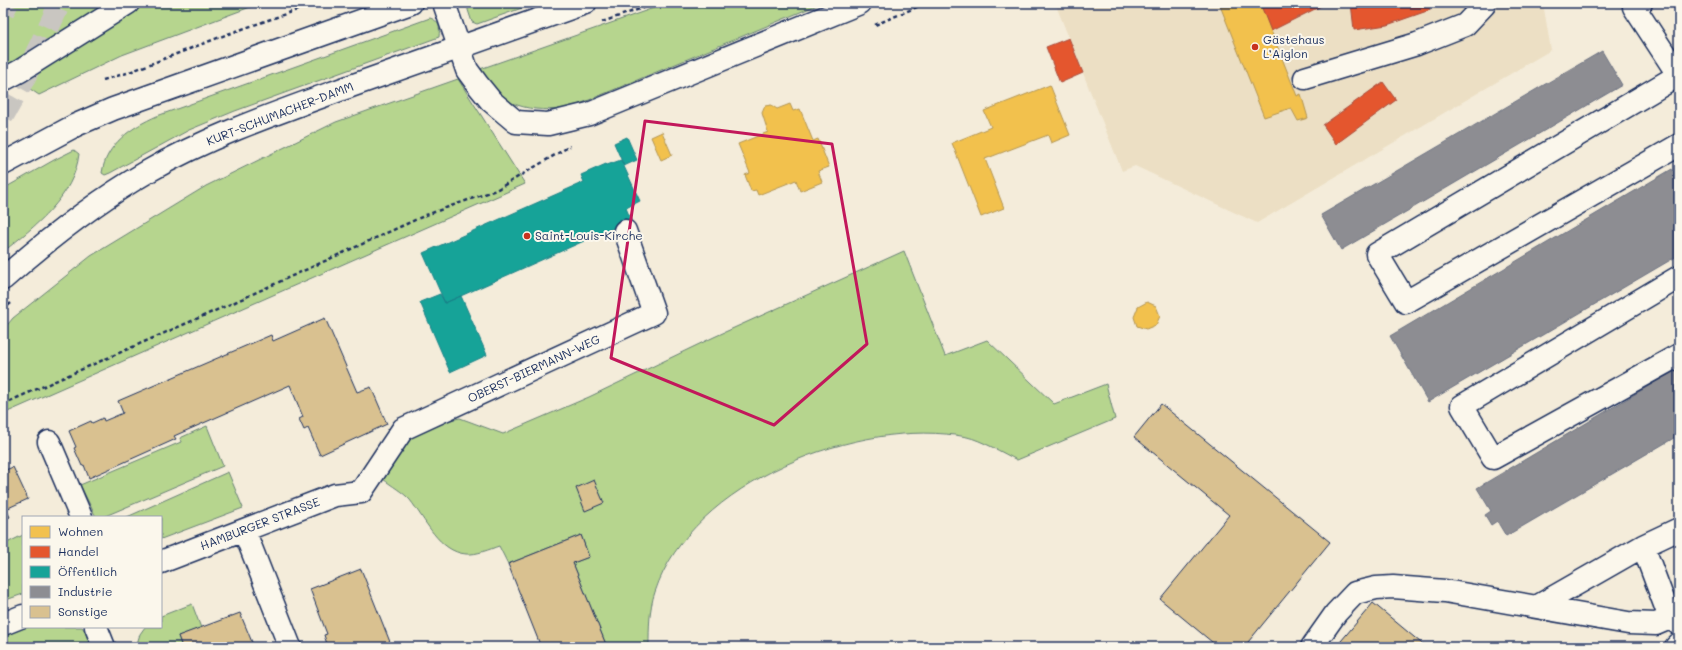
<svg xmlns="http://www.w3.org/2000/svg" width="1682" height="650" font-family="Mali,sans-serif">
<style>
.built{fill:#ecdfc4}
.green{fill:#b6d58e;stroke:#688276}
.homes{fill:#f2c14e;stroke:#b29553}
.shops{fill:#e4572e;stroke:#a84b3c}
.public{fill:#17a398;stroke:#188087}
.industry{fill:#8d8d92;stroke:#6b7182}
.building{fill:#d9c190;stroke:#1b2f5e}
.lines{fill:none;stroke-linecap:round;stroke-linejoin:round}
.highway-tunnel{stroke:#c9c6c1;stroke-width:22;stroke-dasharray:22 11;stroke-linecap:butt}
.minor-casing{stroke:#1b2f5e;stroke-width:25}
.major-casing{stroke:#1b2f5e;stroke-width:25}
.path{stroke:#1b2f5e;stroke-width:2.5;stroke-dasharray:4 3;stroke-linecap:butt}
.minor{stroke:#fbf7ec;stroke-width:22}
.major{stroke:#fbf7ec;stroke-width:22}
.marked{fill:none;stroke:#c2185b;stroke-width:3;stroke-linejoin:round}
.poi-dot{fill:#c8321e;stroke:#fbf7ec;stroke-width:1.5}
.labels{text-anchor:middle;stroke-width:4;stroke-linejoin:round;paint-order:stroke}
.poi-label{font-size:12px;fill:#1b2f5e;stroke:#fbf7ec;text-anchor:start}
.street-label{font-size:12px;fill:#1b2f5e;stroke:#fbf7ec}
</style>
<rect width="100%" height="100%" fill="#f4ecda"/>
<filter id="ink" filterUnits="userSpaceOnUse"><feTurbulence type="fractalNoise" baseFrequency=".025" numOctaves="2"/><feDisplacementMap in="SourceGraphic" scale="8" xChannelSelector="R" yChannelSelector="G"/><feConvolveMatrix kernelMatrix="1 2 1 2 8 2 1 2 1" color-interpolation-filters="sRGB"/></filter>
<g filter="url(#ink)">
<path class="built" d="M1055,3H1543L1551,50L1257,223L1135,166L1122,171Z"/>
<path class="green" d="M3,3H261L122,55L39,95L3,71Z
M474,3H536L477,24L472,22L468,10V5Z
M668,3H822L570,108C533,113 496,108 480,69Z
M430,18C440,21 440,28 439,37L235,111L189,130L110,173L105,175L102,173C106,144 132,127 157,116Z
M458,79L525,184L3,414V330L13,318L91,256L206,186L336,122Z
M74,150L79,154C74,197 35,226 3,252V189L54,160Z
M904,251L945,356L987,340L1054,404L1106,384L1115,419L1017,460C1003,453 981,440 967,437C860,416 691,482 655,592C649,609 649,629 649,646L646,647H607L573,563L589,557L581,535L508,564L499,546C490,549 477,555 466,554C439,552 425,519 410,500C403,492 392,486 383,479V471L398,445L432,424L460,418L503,434L589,397L714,337Z
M207,426L223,466L103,517H96L80,485L181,442L180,438Z
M228,472L243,508L161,539V517H127Z
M23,535V594L3,601V545Z
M192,604L201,628L178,636L182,647H136L140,634L145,627H161V616Z
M26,627H82L85,631L91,647H3V636Z"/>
<path class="homes" d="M1219,3H1260L1297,96L1301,94L1308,118L1298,121L1291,108L1264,117Z
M1050,85L1070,135L1051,143L1048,135L985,159L1004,208L981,217L952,143L991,127L984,111Z
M790,104L793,111L800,109L813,141L818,139L829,167L818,171L822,182L800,191L796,180L758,195L756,190L751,191L745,175L750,173L738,144L768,132L762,113L765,106L771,105L777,109Z
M662,132L672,155L661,160L651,137Z
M1147,302L1156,306L1160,316L1156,325L1146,329L1137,326L1134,317L1138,307Z"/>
<path class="shops" d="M1260,3H1327L1271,31Z
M1351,3H1427L1430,10L1387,25L1354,30Z
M1069,38L1083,73L1060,83L1046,47Z
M1383,82L1396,100L1336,144L1323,125Z"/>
<path class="public" d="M627,137L637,160L624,166L614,143Z
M621,160L640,201L626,208L631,220L445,303L423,253L584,182L581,175L606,164L607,165Z
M440,294L445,303L461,296L487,355L450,372L420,302Z"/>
<path class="industry" d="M1602,51L1622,85L1341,250L1321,215Z
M1672,169L1679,182V255L1428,402L1390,336Z
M1679,368V435L1506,536L1497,521L1491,525L1485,515L1491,511L1477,488Z"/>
<path class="building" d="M325,318L357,392L371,387L387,424L320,455L308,428L304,430L299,419L303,417L290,385L174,436L176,439L89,478L84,465L82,466L74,448L76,447L69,431L91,421L92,423L103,418L104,421L123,413L118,401L271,335L273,341Z
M1161,404L1330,542L1244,647H1218L1160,599L1229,515L1134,437Z
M13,467L28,499L6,509L10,517L3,520V471Z
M594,480L604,503L585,511L576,488Z
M581,535L589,557L573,563L607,647H541L508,564Z
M361,569L392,647H328L324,635L327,634L310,589Z
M1373,603L1426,647H1336Z
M240,613L254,647H182L178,636Z"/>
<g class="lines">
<path class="highway-tunnel" d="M3,12L8,3
M3,116L25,77L60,3"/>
<g class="minor-casing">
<path id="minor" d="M444,3L467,70L478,85L491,101L516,122L548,124L589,114L860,3
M1641,3L1634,7L1679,76
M1679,75L1377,254L1406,302L1679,145
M1305,78L1417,44L1465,25L1484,5V3
M3,80L20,71L128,3
M1679,277L1462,406L1493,458L1679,355
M49,442L81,517
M244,530L290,647
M161,562L335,495L361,492L403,429L654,313L625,231
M1538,606L1643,546
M1670,618L1643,546L1679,529
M3,624L23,616
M96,627L104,647
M1312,647L1336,613L1355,593L1376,588L1393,587L1445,591L1628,623L1656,624L1670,618L1679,624
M1676,647L1679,644"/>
</g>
<g class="major-casing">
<path id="major" d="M3,164L76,125L113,109L411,3
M3,279C48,239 95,202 147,172C211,135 282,111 351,86C429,58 507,30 585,3"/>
</g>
<path class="path" d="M602,22L657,3
M875,25L926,3
M103,80L127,73L228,34L317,3
M3,310L11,303
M3,404L235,302L426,215L496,190L570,146"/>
<use href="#minor" class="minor"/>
<use href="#major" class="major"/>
</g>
</g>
<path class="marked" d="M645,121L832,144L867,344L774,425L611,358Z"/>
<g class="poi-dot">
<circle cx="1255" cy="47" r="4"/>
<circle cx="527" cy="236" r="4"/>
</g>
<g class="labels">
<g class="poi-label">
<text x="1263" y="44">Gästehaus<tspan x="1263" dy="14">L’Aiglon</tspan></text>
<text x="535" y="240">Saint-Louis-Kirche</text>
</g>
<g class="street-label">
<text transform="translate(280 114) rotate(-21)" y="4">KURT-SCHUMACHER-DAMM</text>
<text transform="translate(534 369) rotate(-25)" y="4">OBERST-BIERMANN-WEG</text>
<text transform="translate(260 524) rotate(-21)" y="4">HAMBURGER STRASSE</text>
</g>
</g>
<rect width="1682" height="650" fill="none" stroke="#fbf7ec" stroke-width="16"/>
<rect x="8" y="8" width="1666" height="634" fill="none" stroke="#1b2f5e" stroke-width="1.5" filter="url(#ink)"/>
<rect x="22" y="516" width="140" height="112" fill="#fbf7ec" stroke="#a1a7b3"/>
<rect x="30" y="526" width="20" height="12" fill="#f2c14e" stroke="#a1a7b3"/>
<text x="58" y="536" font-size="12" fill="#1b2f5e">Wohnen</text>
<rect x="30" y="546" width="20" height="12" fill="#e4572e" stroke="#a1a7b3"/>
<text x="58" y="556" font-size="12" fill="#1b2f5e">Handel</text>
<rect x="30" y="566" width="20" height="12" fill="#17a398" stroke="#a1a7b3"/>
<text x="58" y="576" font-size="12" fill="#1b2f5e">Öffentlich</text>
<rect x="30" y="586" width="20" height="12" fill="#8d8d92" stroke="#a1a7b3"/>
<text x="58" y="596" font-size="12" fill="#1b2f5e">Industrie</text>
<rect x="30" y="606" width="20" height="12" fill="#d9c190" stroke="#a1a7b3"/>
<text x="58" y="616" font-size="12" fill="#1b2f5e">Sonstige</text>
</svg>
